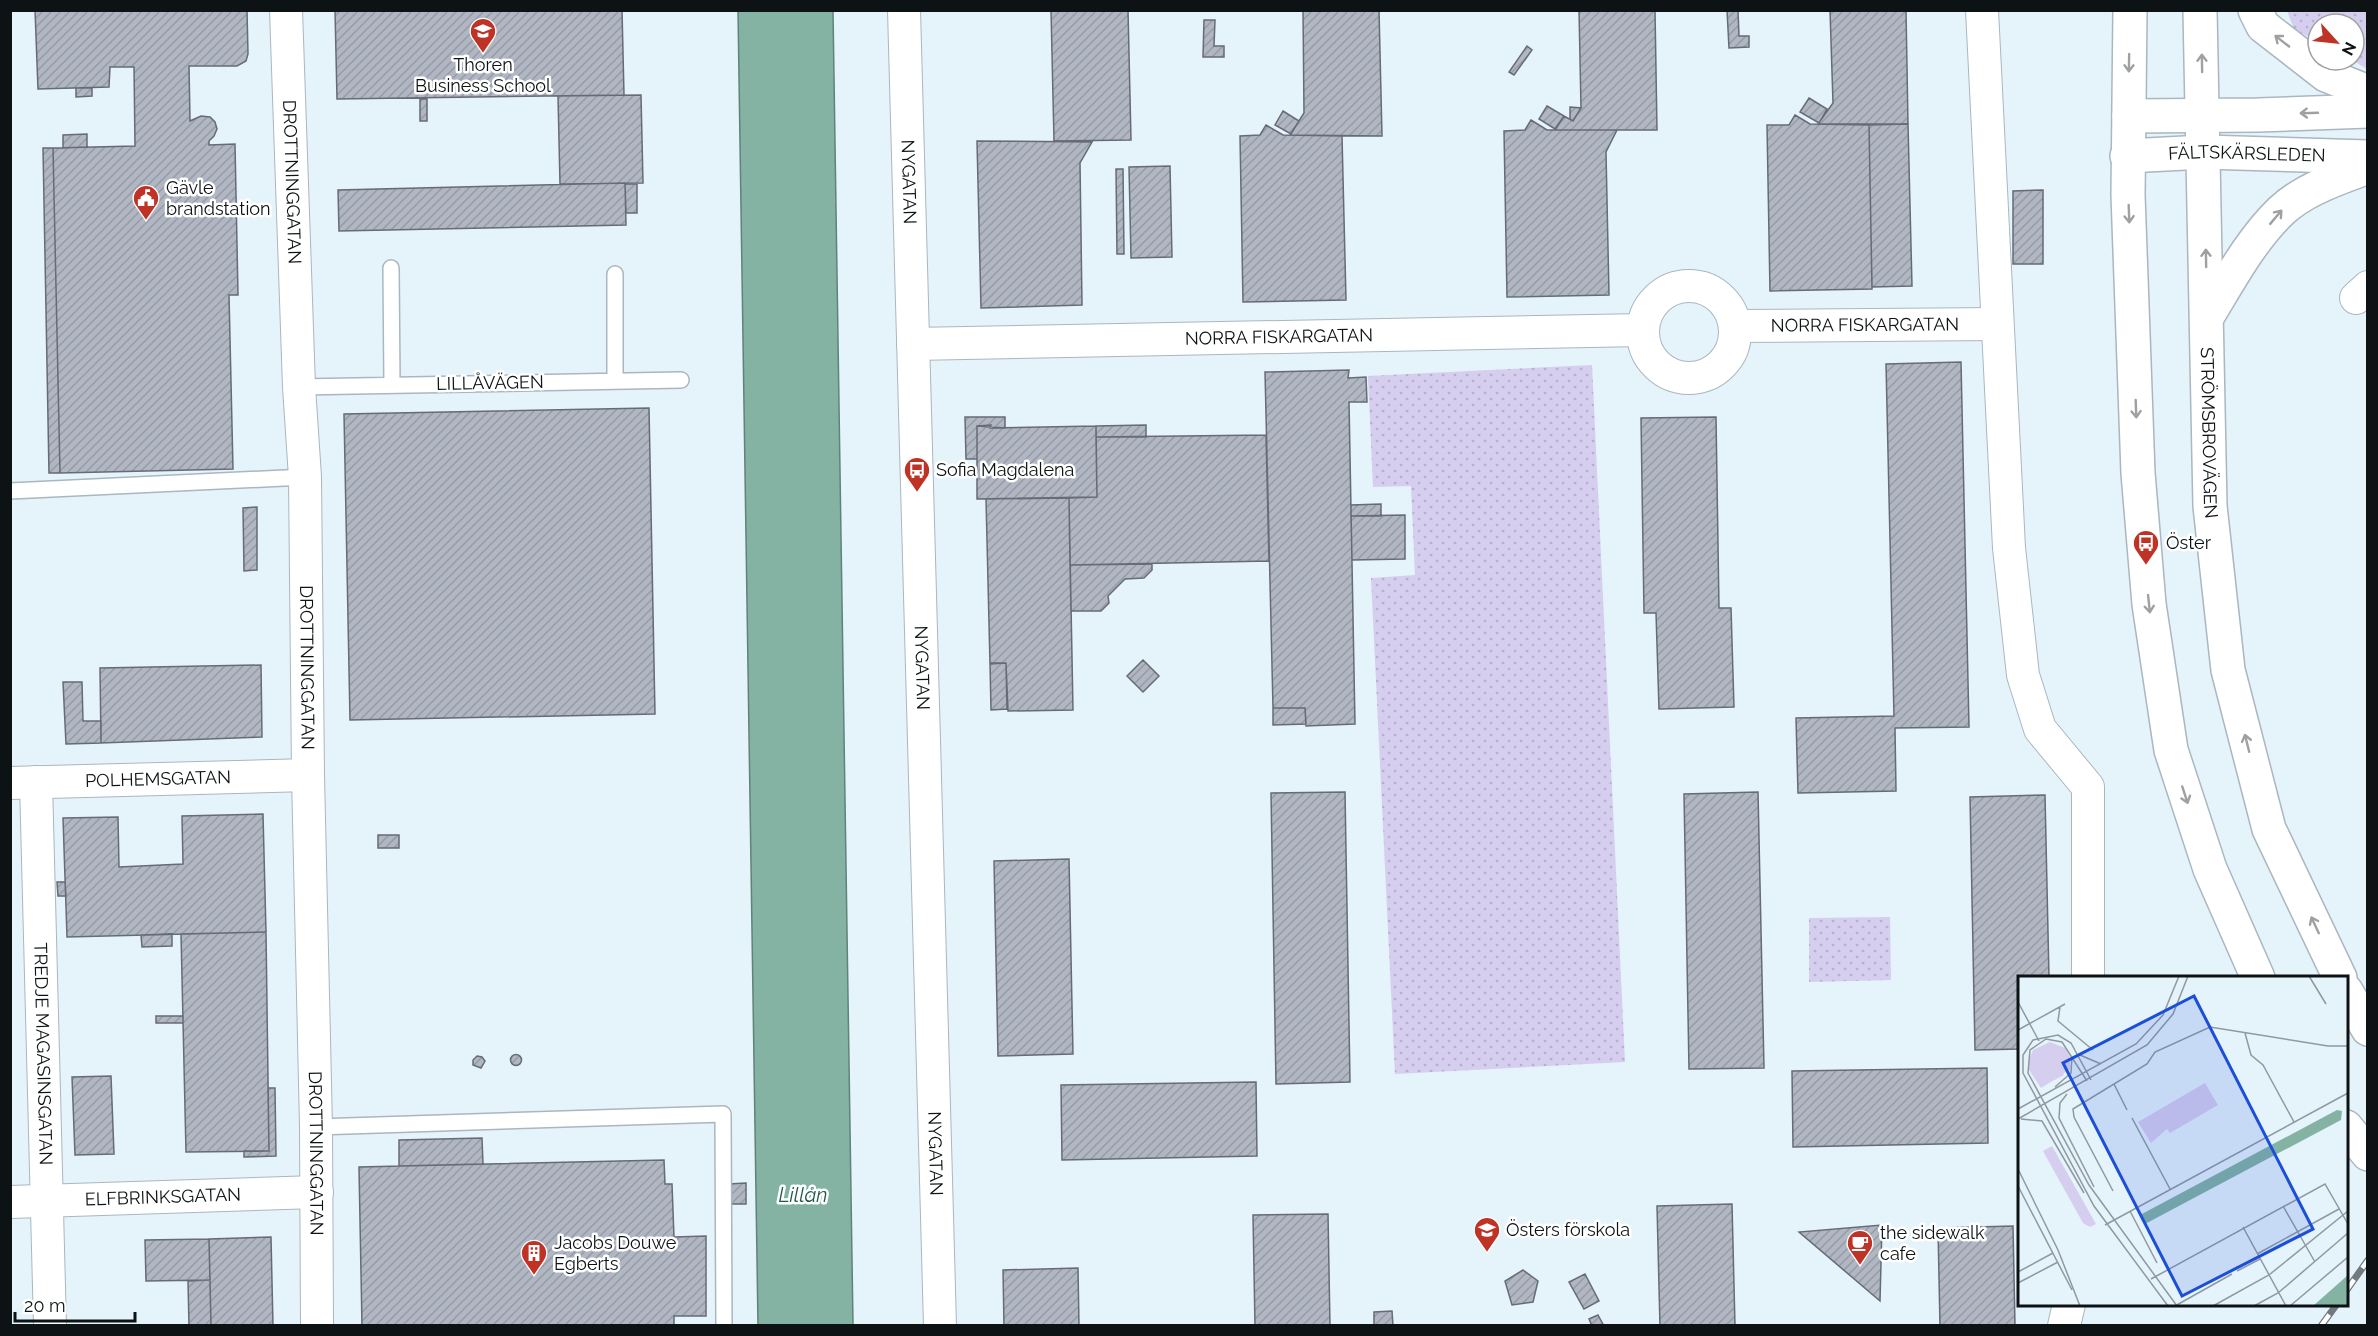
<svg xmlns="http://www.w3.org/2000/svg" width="2378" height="1336" font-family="Raleway,sans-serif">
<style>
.grass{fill:url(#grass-dots)}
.water{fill:#84b3a4;stroke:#608379;stroke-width:1.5}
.building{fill:url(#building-hatch);stroke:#666b76;stroke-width:1.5}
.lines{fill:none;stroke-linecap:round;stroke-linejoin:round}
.lane-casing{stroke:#aab7bf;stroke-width:18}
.street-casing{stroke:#aab7bf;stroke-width:34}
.secondary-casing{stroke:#aab7bf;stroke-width:36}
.lane{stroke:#fff;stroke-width:15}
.street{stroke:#fff;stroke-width:32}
.secondary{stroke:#fff;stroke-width:33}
.rail-casing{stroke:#717a7f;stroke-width:7}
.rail{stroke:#fff;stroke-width:4.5;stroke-dasharray:14;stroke-linecap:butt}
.oneway{stroke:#9ea0a1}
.labels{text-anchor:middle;stroke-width:5;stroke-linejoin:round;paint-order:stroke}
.poi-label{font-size:18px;fill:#0d1214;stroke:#fff;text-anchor:start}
.street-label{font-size:18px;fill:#0d1214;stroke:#fff}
.water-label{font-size:20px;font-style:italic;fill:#1e5b4c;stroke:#fff}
.inset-road{fill:none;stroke:#8f999f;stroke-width:1.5}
.view{fill:#1d4ed8;fill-opacity:0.15;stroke:#1d4ed8;stroke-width:3}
.inset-edge{fill:none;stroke:#0d1214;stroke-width:3}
</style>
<defs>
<pattern id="grass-dots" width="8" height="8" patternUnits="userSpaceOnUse" patternTransform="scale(1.5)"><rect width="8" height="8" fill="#d6ceef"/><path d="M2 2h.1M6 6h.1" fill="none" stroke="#b6b0cc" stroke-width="1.8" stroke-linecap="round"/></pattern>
<pattern id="building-hatch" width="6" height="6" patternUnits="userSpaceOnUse" patternTransform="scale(1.5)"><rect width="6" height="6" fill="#b0b6c2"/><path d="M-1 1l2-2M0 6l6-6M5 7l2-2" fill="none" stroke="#969ba6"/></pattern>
</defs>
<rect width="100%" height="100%" fill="#e5f3fb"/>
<path class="grass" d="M2287,11H2367V69L2352,60H2354V24H2318V42L2294,29Z
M1592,365L1625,1062L1395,1074L1371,578L1415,575L1411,486L1373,487L1368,376Z
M1890,917L1891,980L1809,982V918Z"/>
<path class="water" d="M738,11H833L853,1325H758Z"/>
<path class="building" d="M35,10H247L248,54L246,61L237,66H189L190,121L201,116L210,117L215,122L217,129L214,136L209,141V145L235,144L238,295H229L233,469L60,473L53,148L135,146L134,67H110L109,87L38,89Z
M335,10H622L624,95L337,99Z
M1051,10H1128L1131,140L1054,141Z
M1303,10H1379L1382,136L1290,135L1304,113Z
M1579,10H1655L1657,130H1555L1564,116L1573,121L1581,108Z
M1727,10H1738L1739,36H1749V47L1729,48Z
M1830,10H1906L1908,124H1818L1833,103Z
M1204,20H1215L1214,46H1224V57H1203Z
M1527,46L1532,50L1514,75L1509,72Z
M76,88H92V96L76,97Z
M641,95L643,183L560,184L558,96Z
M1809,98L1827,109L1819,123L1800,112Z
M420,99H427V121H420Z
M1547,106L1564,116L1555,129L1539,119Z
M1570,107L1581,108L1573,121L1570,119Z
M1283,111L1299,121L1291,134L1275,125Z
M1795,115L1810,124L1869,125L1872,289L1770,291L1767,125H1789Z
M1531,120L1547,130H1617L1606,152L1609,295L1507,297L1504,131L1525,130Z
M1908,124L1912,286L1872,287L1869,125Z
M1266,125L1283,135L1342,136L1346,300L1243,302L1240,136L1260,135Z
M87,134V147L63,148V135Z
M977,141L1092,142L1080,163L1082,305L981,308Z
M43,148H53L60,473H49Z
M1170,166L1172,257L1131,258L1129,167Z
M1116,169H1123L1124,254H1117Z
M625,183L626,225L339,231L338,190Z
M625,184H637V213H626Z
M2043,190V264H2013V191Z
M1961,362L1969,727L1895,728L1896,791L1798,793L1796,718L1894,716L1886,364Z
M1349,370L1348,378L1366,377L1367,402H1349L1355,724L1306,726L1305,708H1273L1265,372Z
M649,408L655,714L350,720L344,414Z
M965,417H1005V428L977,426V459H966Z
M1716,417L1719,608H1731L1734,707L1659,709L1656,613H1644L1641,418Z
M991,425L990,428L1096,426L1097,497L977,499V426Z
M1146,425V437H1096V426Z
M1266,435L1269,561L1070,565L1069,498L1097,497L1096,437Z
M1069,498L1073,710L1008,711L1006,663L990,664L986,499Z
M1381,504V516H1351V505Z
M257,507V570L244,571L243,508Z
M1405,515V559L1352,560L1351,516Z
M1152,564V570L1144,578L1125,579L1108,596L1109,603L1101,611H1071L1070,565Z
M1143,660L1159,676L1143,692L1127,676Z
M990,663H1006L1007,709L991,710Z
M261,665L262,737L101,743L100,668Z
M63,682H82L83,721H101V743L66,744Z
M1273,708H1305L1306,724L1273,725Z
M1345,792L1350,1082L1276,1084L1271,793Z
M1758,792L1764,1068L1689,1069L1684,794Z
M2045,795L2049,978H2020V1049L1975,1050L1970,797Z
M263,814L266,932L67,937L63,818L118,817L119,867L183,864L182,816Z
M378,835H399V848H378Z
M1069,859L1073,1054L998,1056L994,861Z
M57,882H65L66,896H58Z
M266,932L269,1151L186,1152L181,934Z
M172,934V946L142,947L141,935Z
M156,1016H183V1023H156Z
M510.5 1060a5.5 5.5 0 1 1 11 0a5.5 5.5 0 1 1-11 0Z
M477,1056L482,1057L485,1061L481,1068L473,1065V1060Z
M1987,1068L1988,1143L1793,1147L1792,1071Z
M111,1076L114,1154L75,1155L72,1077Z
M1256,1082L1257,1156L1062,1160L1061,1085Z
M268,1088H275L276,1156L244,1157V1151H269Z
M482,1138L483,1164L399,1166V1140Z
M664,1160L665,1184H672L674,1237L706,1236V1316H674V1326H362L359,1167Z
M746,1183V1204H729L728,1184Z
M1732,1204L1735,1326H1660L1657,1206Z
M1328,1214L1330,1326H1255L1253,1215Z
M1882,1225L1880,1301L1799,1232Z
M2013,1226L2015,1326H1940L1938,1228Z
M271,1237L273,1326H211L209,1239Z
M209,1239L210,1280L146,1281L145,1240Z
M1078,1268L1079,1326H1004L1003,1270Z
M1523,1270L1538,1281L1533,1302L1512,1305L1505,1281Z
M1585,1274L1599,1301L1584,1309L1569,1282Z
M210,1280L211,1326H189L188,1281Z
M1392,1311L1393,1326H1374V1312Z
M1598,1315L1604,1326H1592L1589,1319Z"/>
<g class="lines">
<g class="lane-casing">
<path id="lane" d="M391,268L392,385
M615,274V381
M299,387L681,380
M10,491L305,477
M316,1127L723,1114L724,1326"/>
</g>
<g class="street-casing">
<g id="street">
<path id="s1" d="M286,10L299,387L305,477L308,775L316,1127L317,1326"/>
<path id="s2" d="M904,10L940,1326"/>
<path d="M1982,10L2009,548L2023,675L2040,729L2088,787V978"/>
<circle cx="1689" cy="332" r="46"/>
<path d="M2356,298L2368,287"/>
<path id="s3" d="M1735,326L1996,324"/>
<path id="s4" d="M913,344L1643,330"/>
<path id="s5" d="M36,782L50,1326"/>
<path id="s6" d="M10,783L308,775"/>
<path id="s7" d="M10,1202L317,1192"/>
<path d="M2064,1326L2069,1304"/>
</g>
</g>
<g class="secondary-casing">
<g id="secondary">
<path d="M2130,10L2128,195L2138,473L2149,604L2171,750L2210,869L2258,978"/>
<path id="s8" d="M2200,10L2210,506L2228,670L2269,829L2340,978"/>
<path d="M2255,10L2263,26L2326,75L2368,92"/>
<path d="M2129,116L2258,115L2368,111"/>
<path id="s9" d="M2127,156L2204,152L2368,157"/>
<path d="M2207,317C2229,281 2250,241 2281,211C2304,189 2339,178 2368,167"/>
<path d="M2346,991L2368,1029"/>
<path d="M2346,1127L2368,1154"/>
</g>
</g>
<use href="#lane" class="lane"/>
<use href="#street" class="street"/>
<use href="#secondary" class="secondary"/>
<g class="rail-casing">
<path id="rail" d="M2346,1291L2368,1260
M2321,1326L2337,1304"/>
</g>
<use href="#rail" class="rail"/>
</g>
<defs><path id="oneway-shaft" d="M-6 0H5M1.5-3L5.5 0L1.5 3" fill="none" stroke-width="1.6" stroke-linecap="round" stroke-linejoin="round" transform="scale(1.5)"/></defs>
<g class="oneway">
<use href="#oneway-shaft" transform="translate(2282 41) rotate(-142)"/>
<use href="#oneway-shaft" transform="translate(2129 63) rotate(91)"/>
<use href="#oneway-shaft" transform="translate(2202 63) rotate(-91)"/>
<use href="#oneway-shaft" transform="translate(2309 113) rotate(178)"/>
<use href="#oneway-shaft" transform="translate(2129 214) rotate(88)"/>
<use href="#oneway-shaft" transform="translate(2276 217) rotate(-50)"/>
<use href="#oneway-shaft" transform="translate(2206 258) rotate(-91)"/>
<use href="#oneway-shaft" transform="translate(2136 409) rotate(88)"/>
<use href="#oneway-shaft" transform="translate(2149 604) rotate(84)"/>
<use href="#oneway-shaft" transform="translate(2247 743) rotate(-104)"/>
<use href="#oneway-shaft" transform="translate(2185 795) rotate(72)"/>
<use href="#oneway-shaft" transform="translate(2315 925) rotate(-115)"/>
</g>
<defs>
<g id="school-pin" transform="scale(1.35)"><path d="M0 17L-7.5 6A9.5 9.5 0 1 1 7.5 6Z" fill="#bf3226" stroke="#fff"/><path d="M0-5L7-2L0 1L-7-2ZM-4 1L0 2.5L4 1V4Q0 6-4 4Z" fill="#fff"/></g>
<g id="civic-pin" transform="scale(1.35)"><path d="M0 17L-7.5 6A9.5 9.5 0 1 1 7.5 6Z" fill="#bf3226" stroke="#fff"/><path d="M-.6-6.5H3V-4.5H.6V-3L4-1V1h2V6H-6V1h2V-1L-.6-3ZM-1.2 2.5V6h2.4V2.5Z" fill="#fff"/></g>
<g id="bus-pin" transform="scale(1.35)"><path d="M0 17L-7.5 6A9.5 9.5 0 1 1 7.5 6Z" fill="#bf3226" stroke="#fff"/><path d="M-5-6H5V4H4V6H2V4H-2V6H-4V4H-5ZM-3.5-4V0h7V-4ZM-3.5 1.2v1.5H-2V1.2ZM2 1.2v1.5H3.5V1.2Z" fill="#fff"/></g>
<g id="cafe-pin" transform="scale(1.35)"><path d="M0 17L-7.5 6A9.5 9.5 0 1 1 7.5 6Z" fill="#bf3226" stroke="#fff"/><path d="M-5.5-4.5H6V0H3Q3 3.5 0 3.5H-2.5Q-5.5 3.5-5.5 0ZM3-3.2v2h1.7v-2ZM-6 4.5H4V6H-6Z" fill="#fff"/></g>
<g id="building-pin" transform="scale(1.35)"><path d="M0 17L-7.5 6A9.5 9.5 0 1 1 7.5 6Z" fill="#bf3226" stroke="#fff"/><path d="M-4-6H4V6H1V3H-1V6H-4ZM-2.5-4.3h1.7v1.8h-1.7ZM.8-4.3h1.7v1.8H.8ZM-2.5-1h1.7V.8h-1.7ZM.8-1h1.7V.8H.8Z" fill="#fff"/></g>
</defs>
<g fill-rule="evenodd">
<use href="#school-pin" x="483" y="31"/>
<use href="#civic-pin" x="146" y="198"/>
<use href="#bus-pin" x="917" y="470"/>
<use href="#bus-pin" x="2146" y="543"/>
<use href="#school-pin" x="1487" y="1230"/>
<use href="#cafe-pin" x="1860" y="1243"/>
<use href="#building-pin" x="534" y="1253"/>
</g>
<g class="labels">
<g class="poi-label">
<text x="483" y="71" text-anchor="middle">Thoren<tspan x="483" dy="21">Business School</tspan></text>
<text x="166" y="194">Gävle<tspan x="166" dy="21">brandstation</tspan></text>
<text x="936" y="476">Sofia Magdalena</text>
<text x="2166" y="549">Öster</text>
<text x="1506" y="1236">Östers förskola</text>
<text x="1880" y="1239">the sidewalk<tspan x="1880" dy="21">cafe</tspan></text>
<text x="554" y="1249">Jacobs Douwe<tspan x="554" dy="21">Egberts</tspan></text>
</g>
<g class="street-label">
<text dy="6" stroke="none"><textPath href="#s9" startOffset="120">FÄLTSKÄRSLEDEN</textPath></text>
<text dy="6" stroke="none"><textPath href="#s1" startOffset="172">DROTTNINGGATAN</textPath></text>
<text dy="6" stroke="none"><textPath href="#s2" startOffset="172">NYGATAN</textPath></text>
<text dy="6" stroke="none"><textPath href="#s3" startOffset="130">NORRA FISKARGATAN</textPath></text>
<text dy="6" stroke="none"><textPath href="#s4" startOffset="366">NORRA FISKARGATAN</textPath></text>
<text transform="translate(490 383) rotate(-1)" y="6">LILLÅVÄGEN</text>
<text dy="6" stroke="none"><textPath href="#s8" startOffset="423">STRÖMSBROVÄGEN</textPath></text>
<text dy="6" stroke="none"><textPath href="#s1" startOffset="658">DROTTNINGGATAN</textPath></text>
<text dy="6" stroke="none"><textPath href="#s2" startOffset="658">NYGATAN</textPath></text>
<text dy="6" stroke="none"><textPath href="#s6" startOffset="148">POLHEMSGATAN</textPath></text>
<text dy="6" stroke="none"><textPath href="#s5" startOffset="272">TREDJE MAGASINSGATAN</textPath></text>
<text dy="6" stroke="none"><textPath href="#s1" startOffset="1144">DROTTNINGGATAN</textPath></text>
<text dy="6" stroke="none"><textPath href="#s2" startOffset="1144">NYGATAN</textPath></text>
<text dy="6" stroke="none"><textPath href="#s7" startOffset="153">ELFBRINKSGATAN</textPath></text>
</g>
<g class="water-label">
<text x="803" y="1202">Lillån</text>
</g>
</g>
<g transform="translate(2018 976)">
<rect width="330" height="330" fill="#e5f3fb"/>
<path d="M32,66L47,72L52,81V93L23,112L11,94V84L15,74ZM187,107L200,129L152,157L149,153L133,167L120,146ZM34,170L78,248L72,251L65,247L25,175Z" fill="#d6ceef"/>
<path d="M34,77L46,99L23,111L11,90Z" fill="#d6ceef"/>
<path d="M319,134L324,135L323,144L127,248L122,239ZM330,299V330H295Z" fill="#84b3a4"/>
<path class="inset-road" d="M291,0L308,28M0,26L21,65M42,31L40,45L75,74M0,54L47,28M227,57L233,79L245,89L276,146M62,79L83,88M73,104L53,67L40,59L15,64L5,79V97L76,230L150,330M69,105L44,66L28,63L12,74L10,97L71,209L159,330M96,108L109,134M37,111L53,97L54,80M49,118L42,127L41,142L76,211M0,133L118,68L145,39L161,0M114,142L152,213M0,143L129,69L155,38L170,0M3,143L24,145L66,217M0,193L40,274L62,330M0,210L54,314M95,215L56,141L55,133L129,88L137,76L192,51L310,70H330M265,230L297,286M112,235L139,287M87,249L330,117M225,251L268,330M239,278L321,233M219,295L242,283M0,296L35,277M133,303L307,208L330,248M0,307L40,286M157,330L214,298M195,330L251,299L330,235M236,330L260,317L330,257M272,330L330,281"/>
<path class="view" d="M176,20L295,253L164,320L45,87Z"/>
<rect width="330" height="330" class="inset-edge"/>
</g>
<rect width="2378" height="1336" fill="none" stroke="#0d1214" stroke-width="24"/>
<g transform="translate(2336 42) rotate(117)"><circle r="28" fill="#ffffff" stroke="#9ea0a1" stroke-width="1.5"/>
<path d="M0-4.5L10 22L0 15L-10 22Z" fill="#bf3226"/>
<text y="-9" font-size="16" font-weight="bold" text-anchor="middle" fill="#0d1214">N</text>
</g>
<path d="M15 1312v9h120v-9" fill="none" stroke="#0d1214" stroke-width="3"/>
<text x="24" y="1312" font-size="18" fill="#0d1214" stroke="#ffffff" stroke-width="4.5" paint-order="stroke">20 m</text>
</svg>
